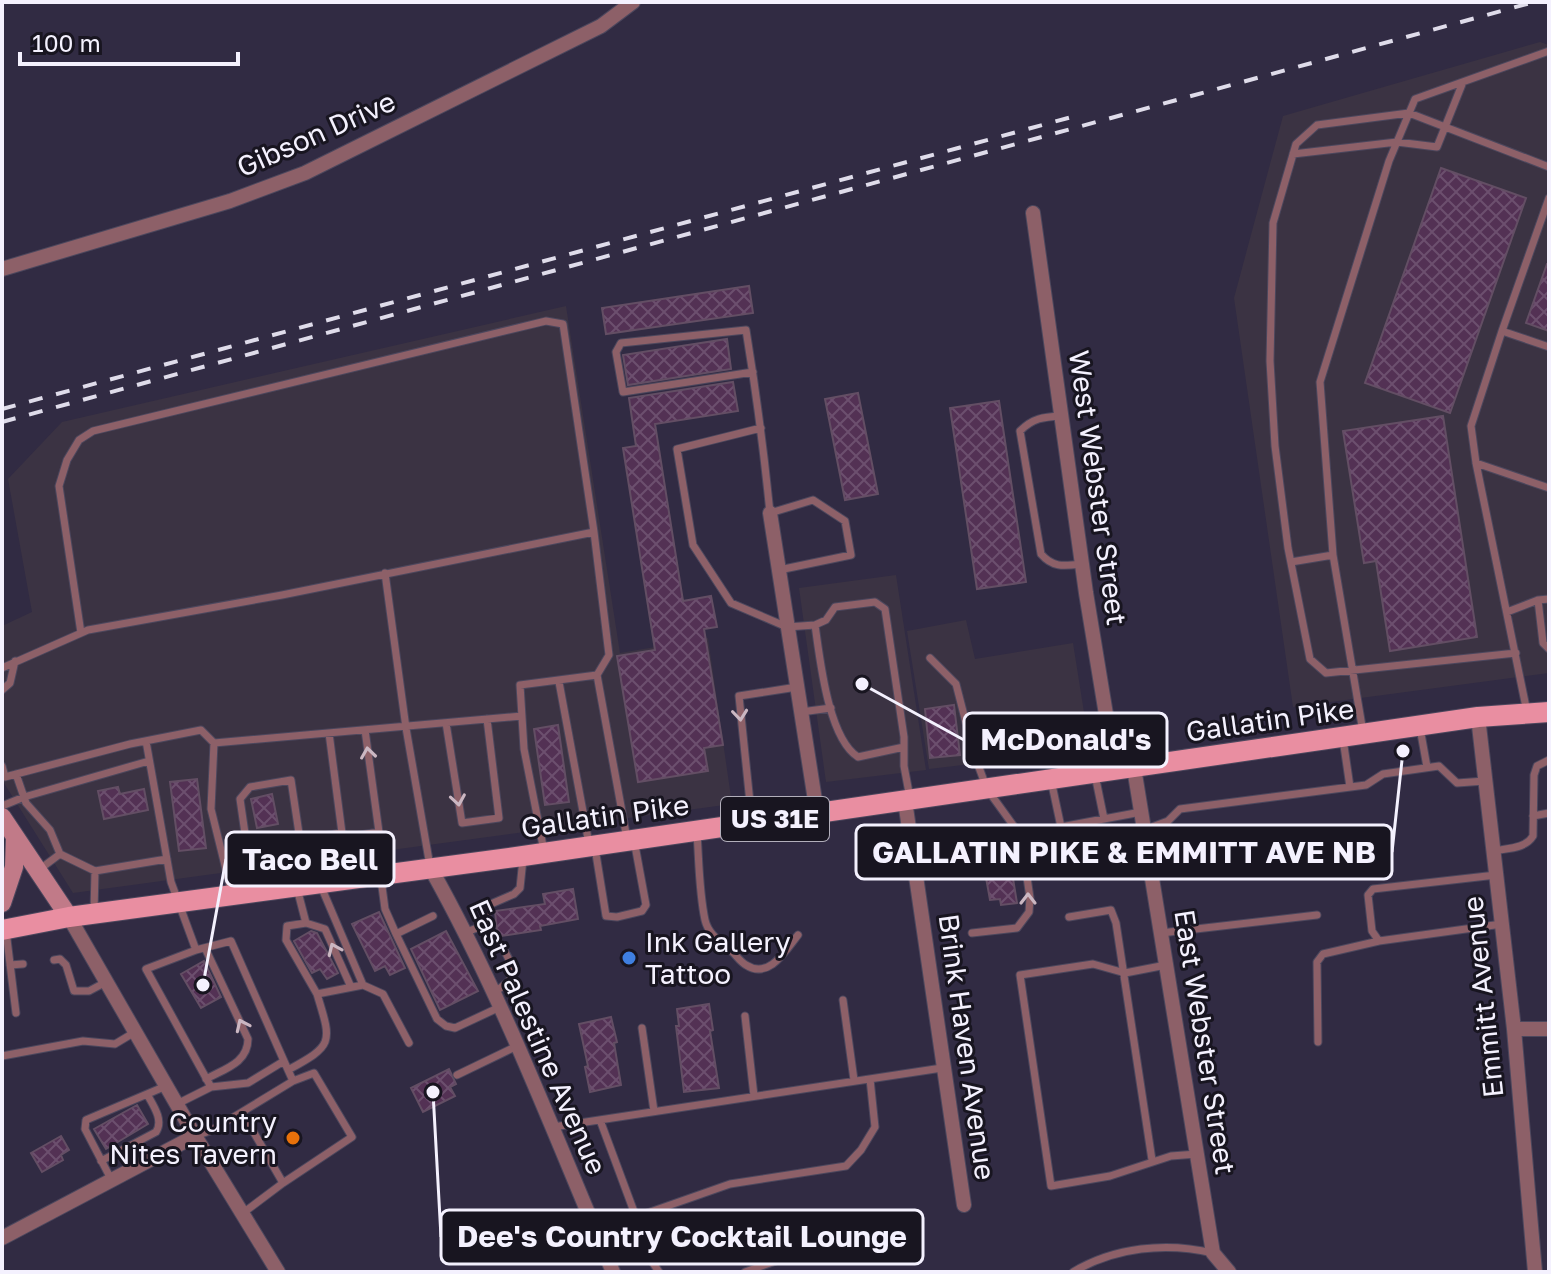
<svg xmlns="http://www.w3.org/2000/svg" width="1551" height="1274" font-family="'Golos Text',sans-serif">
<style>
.commercial{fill:#3b3343}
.building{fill:url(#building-cross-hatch);stroke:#634e64;stroke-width:2}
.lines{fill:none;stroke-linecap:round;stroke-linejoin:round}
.service-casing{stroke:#4c475d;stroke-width:9}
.minor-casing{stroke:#4c475d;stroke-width:16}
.secondary-casing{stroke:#4c475d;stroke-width:20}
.primary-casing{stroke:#4c475d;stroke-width:22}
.service{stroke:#8d6068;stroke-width:7}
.minor{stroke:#8d6068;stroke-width:14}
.secondary{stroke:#c17a88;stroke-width:18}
.primary{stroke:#e98ea1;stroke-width:20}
.rail{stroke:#dfdcea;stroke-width:4;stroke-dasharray:14 14;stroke-linecap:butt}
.oneway{stroke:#cbb7c2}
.shop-dot{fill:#3f7fe0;stroke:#181520;stroke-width:3}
.food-dot{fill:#e8710a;stroke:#181520;stroke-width:3}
.labels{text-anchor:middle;stroke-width:6;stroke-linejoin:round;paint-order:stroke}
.shield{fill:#181520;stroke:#b2afbb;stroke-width:2}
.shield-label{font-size:26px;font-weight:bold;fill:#f4f1fe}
.street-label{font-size:28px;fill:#f4f1fe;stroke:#181520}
.poi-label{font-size:28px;fill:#f4f1fe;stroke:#181520;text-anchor:start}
.leader{fill:none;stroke:#f4f1fe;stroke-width:3}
.callout-dot{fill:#f4f1fe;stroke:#181520;stroke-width:3}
.callout{fill:#181520;stroke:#f4f1fe;stroke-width:3}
.callout-label{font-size:30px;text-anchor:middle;font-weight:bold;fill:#f4f1fe}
</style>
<defs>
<pattern id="building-cross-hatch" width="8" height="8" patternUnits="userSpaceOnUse" patternTransform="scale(2)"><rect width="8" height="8" fill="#533154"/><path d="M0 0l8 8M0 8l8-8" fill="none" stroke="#6c4f6e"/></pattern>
</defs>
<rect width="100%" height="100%" fill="#312b43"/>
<path class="commercial" d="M1540,42L1549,45V673L1293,707L1234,298L1283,116Z
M566,306L620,653L708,638L732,804L73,893L2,780V626L32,612L8,479L62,422Z
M896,575L926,770L826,782L799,588Z
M966,620L975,659L1073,643L1090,750L929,769L907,631Z"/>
<path class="building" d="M1441,168L1526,198L1450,413L1365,383Z
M1547,264H1549V331L1526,323Z
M749,286L753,313L606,334L602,308Z
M727,339L731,369L628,385L623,355Z
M733,382L738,411L655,424L683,601L711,596L717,627L704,629L723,745L704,748L708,771L638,782L617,656L655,650L623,448L636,446L629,398Z
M858,393L878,494L845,500L825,399Z
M999,401L1026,582L977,589L950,408Z
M1443,416L1477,637L1390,651L1376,561L1364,563L1343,431Z
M954,705L960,755L930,758L925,709Z
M558,725L569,802L545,805L534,729Z
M197,779L206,848L179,851L170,782Z
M118,787L120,794L144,789L148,810L104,819L98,791Z
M272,794L278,824L257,828L251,799Z
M1008,848L1017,903L1001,905L1000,899L990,900L985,872L992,871L989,851Z
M573,889L578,919L540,926L541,930L501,936L497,931L495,911L545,904L543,894Z
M379,912L405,968L390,975L385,966L375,971L352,924Z
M311,931L317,933L338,973L327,979L320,969L312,973L294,941Z
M446,931L478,991L440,1010L411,949Z
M204,961L221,997L201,1008L181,974Z
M709,1004L713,1030L710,1031L719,1088L684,1092L676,1026H679L677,1009Z
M611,1017L617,1042L614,1043L621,1085L590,1092L585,1067L588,1066L579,1024Z
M449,1069L456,1084L450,1087L455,1096L423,1112L411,1088Z
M137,1105L148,1124L106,1149L94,1129Z
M61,1136L69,1150L61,1155L63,1160L42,1172L31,1153Z"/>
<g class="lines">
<g class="service-casing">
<path id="service" d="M1293,154L1397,142L1437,147L1463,82
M1502,331L1549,198
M753,372L623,392L616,352L621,343L746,330C756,391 764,452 770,513L813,500L845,521L851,555L779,570
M1061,416C1043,417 1033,418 1020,431L1041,554C1053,568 1064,566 1082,564
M761,428L677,449L693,545L731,603L787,627L815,625L826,620L835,607L875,602L885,609L904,737V766L910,798
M1476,463L1549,488
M1291,562L1333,555
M385,573L406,728L430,866
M1538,600L1543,643L1549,649
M1507,612L1538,600L1549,599
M815,625C820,659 828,738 858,757L904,747
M81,633L59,486L67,460L79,440L93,431L546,321L563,324L594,532
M1516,653L1326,673L1310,659L1288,548L1275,446L1270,361L1273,223L1296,144L1317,125L1409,113L1549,167
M930,658L956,684L974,754L987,789L1021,836L1030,898L1029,912L1017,928L972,933
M2,668L88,630L282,595L594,532L609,655L597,675
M559,682L589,844
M2,690L10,683L15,661
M801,712L831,708
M1527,712L1476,463L1471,426L1502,331L1549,347
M446,723L462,823L499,818L487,719
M1420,728L1427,767
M1363,732L1333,555L1320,382L1389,161L1415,99L1549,51
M329,733L342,833
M1343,739L1350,787
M146,741L171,882L196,950L146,969L211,1087L177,1104
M214,743L211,809L232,894
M2,766L5,777L130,744L201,730L214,743L522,716
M16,774L26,803L50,830L60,854L95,871L167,859
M1095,775L1104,819
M1051,780L1061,827L1141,812
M2,806L24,797L149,761
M1533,816L1549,813
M752,822L739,696L797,687
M1061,827L1069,869
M1144,830L1168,821L1180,809L1366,785L1383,774L1439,766L1457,783L1485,781
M697,833C699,861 699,892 705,920C708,933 718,940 728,948C735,953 739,961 746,965C769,980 786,950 798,935
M329,835L320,884L363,985L383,994L409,1043
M285,842L247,847L240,799L250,787L291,780L300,840
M595,848L606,916L617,917L642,911L646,905L634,840
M544,851L524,749L520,685L597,675L627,839
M1493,851C1508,848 1525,849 1533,836L1534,775L1537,766L1549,760
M40,869L60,854
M1496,875L1373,889L1368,895L1372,931L1379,941L1502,924
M381,879L385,909L396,934L433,916
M94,912L95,871
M1069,917L1111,910L1116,923L1152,1160
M306,923L325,929L351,987
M483,926L491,904L514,894L520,888L523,859
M6,931L16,1013
M466,932L483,926C497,938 509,955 514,973L509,981L494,993
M1161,933L1317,915
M396,934L437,1019L446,1026L455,1028L500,1007
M205,948L248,1039C248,1063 224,1069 206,1079
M196,950L231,941L284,1061L248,1083L211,1087
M54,960L60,959L66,965L74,991H89L106,982
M10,965L23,964
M1166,965L1125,973L1093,964L1020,975L1051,1186L1110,1176L1171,1156L1197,1154
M363,985L317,994L286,940L287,926L306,923L285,842L342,833L348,837L379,832L365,730
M843,1000L854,1080
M745,1016L754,1096
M642,1028L654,1111
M1318,1042L1317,962L1323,954L1379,941
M2,1056L83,1041L115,1044L135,1032
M284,1061L293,1081L314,1073L352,1137L283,1183L242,1112L293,1081
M288,1070C334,1045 332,1043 317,994
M457,1075L517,1046
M600,1120L636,1217L730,1184L846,1166L861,1150L875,1127L870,1079
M553,1127L942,1068
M195,1136L210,1131L242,1112
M101,1161L156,1132C164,1120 153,1105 147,1094
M111,1179L85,1129L86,1120L166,1086
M243,1213L283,1183
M636,1217L651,1260L659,1272
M745,1272L781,1259H826
M1073,1272C1115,1247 1166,1242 1213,1253"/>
</g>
<g class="minor-casing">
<path id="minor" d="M1033,213L1086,593L1115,769
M2,269L230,201L305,173L601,26L633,2
M770,513L817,813
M1478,717L1514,1029L1535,1272
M1134,768L1213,1253L1229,1272
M905,801L964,1205
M431,869C503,997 555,1137 613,1272
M69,917L195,1136L278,1272
M1514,1029H1549
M2,1238L195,1136"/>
</g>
<g class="secondary-casing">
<path id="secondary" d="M2,817L69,917
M2,903L14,867L15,837"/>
</g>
<g class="primary-casing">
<path id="primary" d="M2,930L69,917L523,856L1478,717L1549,712"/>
</g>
<use href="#service" class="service"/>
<use href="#minor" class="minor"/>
<use href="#secondary" class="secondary"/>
<use href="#primary" class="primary"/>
<path class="rail" d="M2,409L1079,115
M2,422L1534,2"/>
</g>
<defs><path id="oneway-chevron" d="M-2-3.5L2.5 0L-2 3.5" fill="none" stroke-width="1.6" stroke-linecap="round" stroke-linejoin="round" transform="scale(2)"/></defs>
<g class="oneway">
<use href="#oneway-chevron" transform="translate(740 715) rotate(84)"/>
<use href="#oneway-chevron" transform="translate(368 753) rotate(-98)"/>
<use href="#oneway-chevron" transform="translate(458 800) rotate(81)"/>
<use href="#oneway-chevron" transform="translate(1028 899) rotate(-90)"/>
<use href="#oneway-chevron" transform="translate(334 949) rotate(-114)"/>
<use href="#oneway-chevron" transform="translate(242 1025) rotate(-115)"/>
</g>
<circle class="shop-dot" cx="629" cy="958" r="8"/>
<circle class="food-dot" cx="293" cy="1138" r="8"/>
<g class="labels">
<rect class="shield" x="721" y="797" width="108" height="44" rx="6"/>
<g class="shield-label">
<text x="775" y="828">US 31E</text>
</g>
<g class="street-label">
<text transform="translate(316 134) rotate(-24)" y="10">Gibson Drive</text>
<text transform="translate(1098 488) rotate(82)" y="10">West Webster Street</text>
<text transform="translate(1270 720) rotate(-8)" y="10">Gallatin Pike</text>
<text transform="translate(605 816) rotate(-8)" y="10">Gallatin Pike</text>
<text transform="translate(1483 997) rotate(-96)" y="10">Emmitt Avenue</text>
<text transform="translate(538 1037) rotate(66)" y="10">East Palestine Avenue</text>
<text transform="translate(1205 1042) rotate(81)" y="10">East Webster Street</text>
<text transform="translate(967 1047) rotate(82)" y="10">Brink Haven Avenue</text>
</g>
<g class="poi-label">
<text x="645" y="952">Ink Gallery<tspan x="645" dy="32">Tattoo</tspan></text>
<text x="277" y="1132" text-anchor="end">Country<tspan x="277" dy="32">Nites Tavern</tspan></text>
</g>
</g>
<path class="leader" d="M862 684L964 740M1403 751L1392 852M203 985L226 859M433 1092L441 1237"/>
<g class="callout-dot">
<circle cx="862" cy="684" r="8"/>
<circle cx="1403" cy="751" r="8"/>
<circle cx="203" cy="985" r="8"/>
<circle cx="433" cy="1092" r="8"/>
</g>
<g class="callout">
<rect x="964" y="713" width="203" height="54" rx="8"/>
<rect x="856" y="825" width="536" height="54" rx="8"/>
<rect x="226" y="832" width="168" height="54" rx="8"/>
<rect x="441" y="1210" width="482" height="54" rx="8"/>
</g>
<g class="callout-label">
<text x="1066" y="750">McDonald's</text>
<text x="1124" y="863">GALLATIN PIKE &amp; EMMITT AVE NB</text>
<text x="310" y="870">Taco Bell</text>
<text x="682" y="1247">Dee's Country Cocktail Lounge</text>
</g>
<rect width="1551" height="1274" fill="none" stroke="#f4f1fe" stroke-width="8"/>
<path d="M20 52v12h218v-12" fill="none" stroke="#f4f1fe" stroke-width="4"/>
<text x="32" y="52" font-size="24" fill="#f4f1fe" stroke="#181520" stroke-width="6" paint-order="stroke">100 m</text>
</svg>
